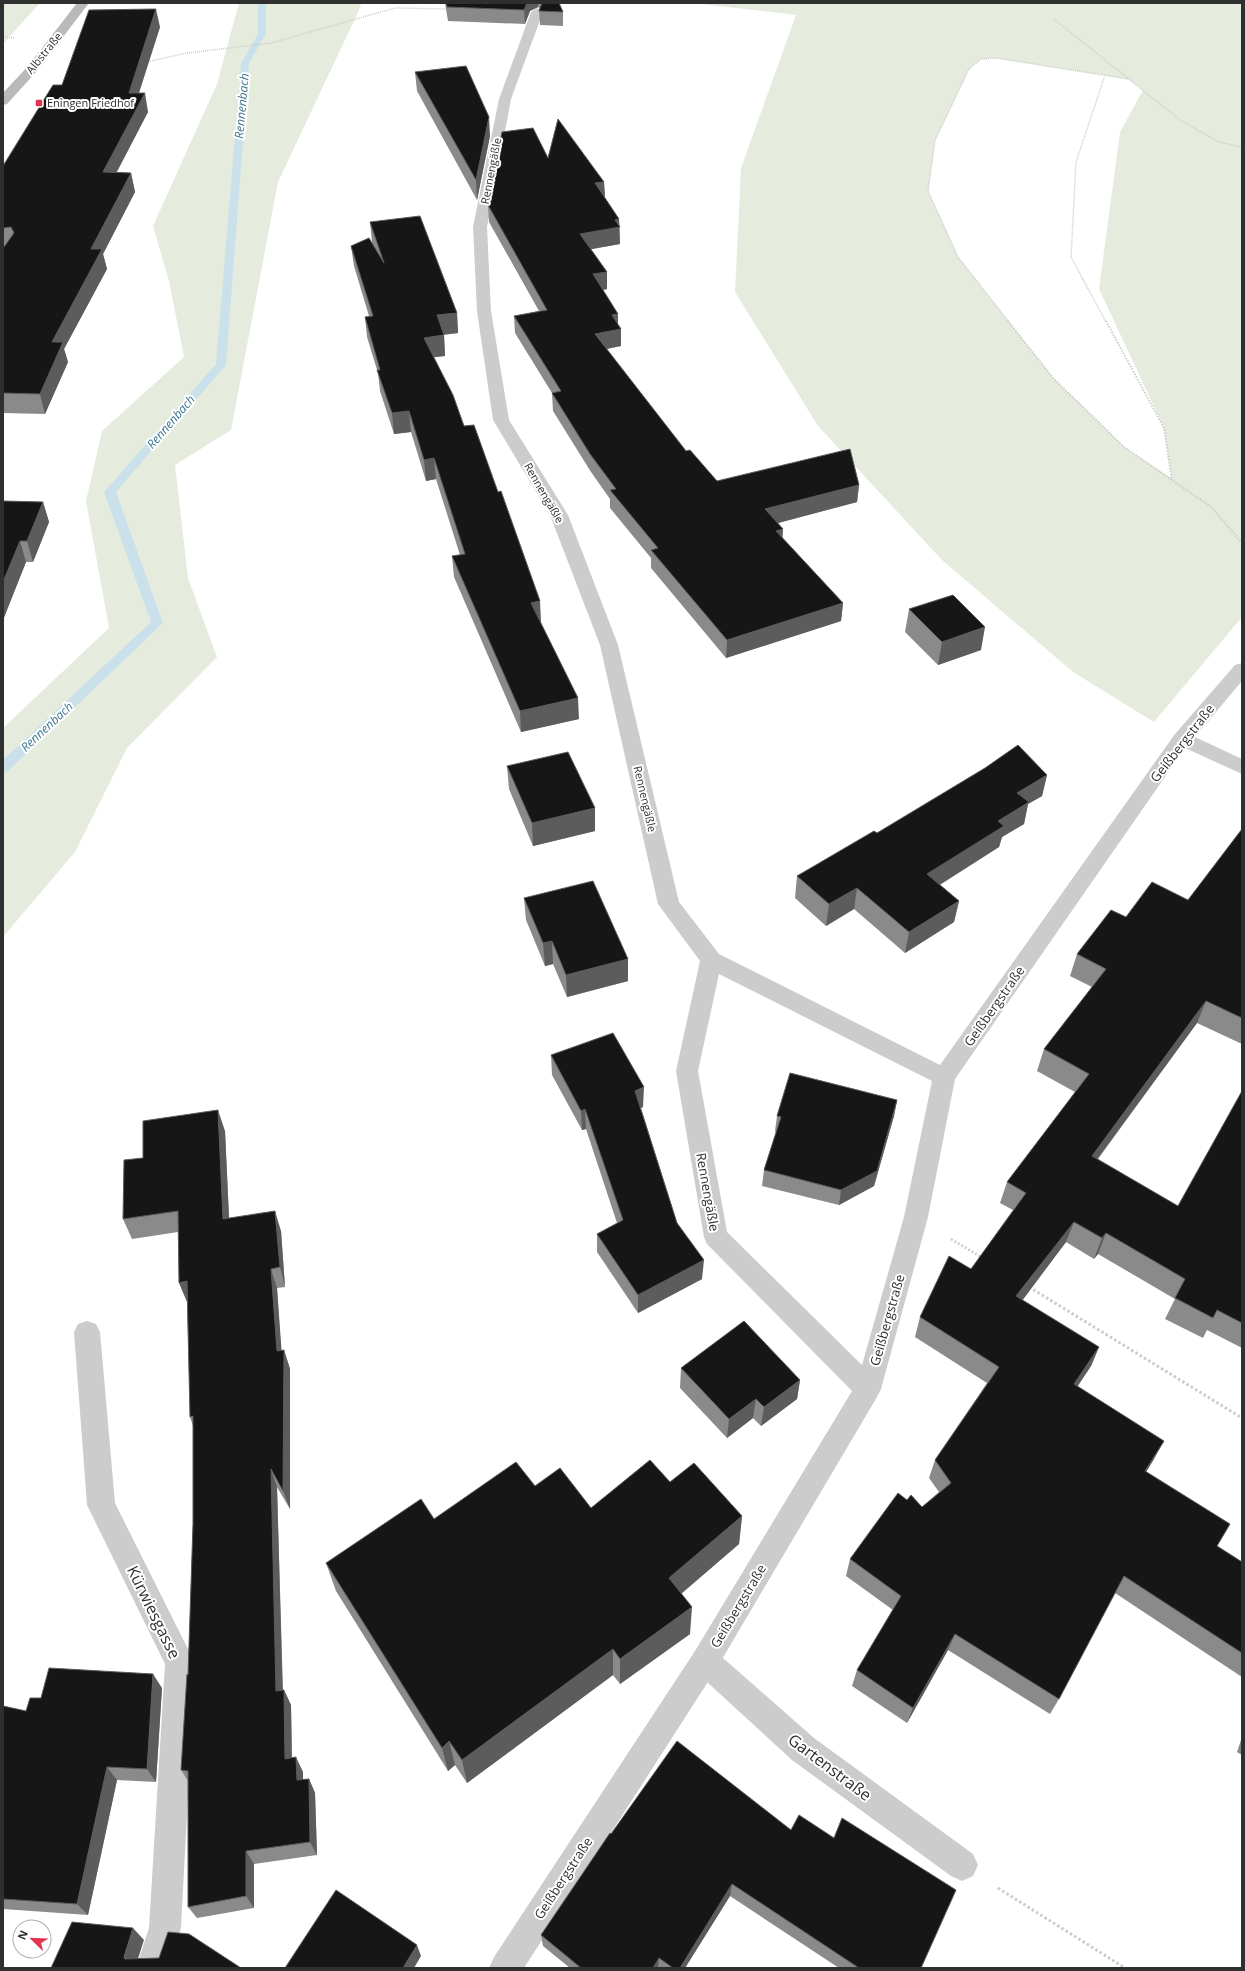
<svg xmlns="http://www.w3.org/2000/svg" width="1245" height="1971" font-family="'Open Sans',sans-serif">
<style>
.green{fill:#e6ecdd;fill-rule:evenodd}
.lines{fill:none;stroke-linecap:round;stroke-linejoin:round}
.stream{fill:#cae1eb;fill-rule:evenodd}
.path-far3{stroke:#ccc;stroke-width:1.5;stroke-dasharray:1 1;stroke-linecap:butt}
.path-far2{stroke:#ccc;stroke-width:2;stroke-dasharray:1.5 1.5;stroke-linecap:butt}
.path-far1{stroke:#ccc;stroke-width:2.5;stroke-dasharray:2 2;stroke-linecap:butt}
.path{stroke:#ccc;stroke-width:3;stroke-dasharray:2.5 2.5;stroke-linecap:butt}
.lane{fill:#ccc;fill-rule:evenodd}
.street{fill:#ccc;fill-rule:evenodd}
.secondary{fill:#b9b9b9;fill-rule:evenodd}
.wall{fill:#8a8a8a}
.shaded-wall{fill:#5c5c5c}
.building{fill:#161616;stroke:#5c5c5c}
.poi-dot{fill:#e13551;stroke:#fff;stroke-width:1.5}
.labels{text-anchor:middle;stroke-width:4;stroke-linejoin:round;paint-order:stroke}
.far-street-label{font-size:11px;fill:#2f2f2f;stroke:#fff}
.far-poi-label{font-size:11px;fill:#2f2f2f;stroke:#fff;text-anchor:start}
.far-water-label{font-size:12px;font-style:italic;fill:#3e778f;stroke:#fff}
.street-label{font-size:13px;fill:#2f2f2f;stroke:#fff}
.near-street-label{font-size:16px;fill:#2f2f2f;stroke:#fff}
</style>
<rect width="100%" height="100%" fill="#fff"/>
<path class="green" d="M3,3H40L3,44Z
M239,3H357L361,6L278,182L231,430L175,465L188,578L217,657L127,748L75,852L3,937V728L109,628L86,501L102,431L184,357L169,281L153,226L217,84Z
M693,3H1242V617L1154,722L1073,672L942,560L818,426L735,292L741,168L796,15ZM996,58L1128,79L1143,90L1120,132L1099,289L1164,428L1172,479L1124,447L1053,378L958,257L928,191L935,140L969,69L981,59Z"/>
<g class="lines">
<path class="stream" d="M258,3H266V34L249,63L226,365L116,492L163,623L8,771L3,773V760L151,622L104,492L216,364L241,63L258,34Z"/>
<path class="path-far3" d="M1054,19L1180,120L1219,142L1242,147
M3,37L14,38
M146,62L187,53L271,43L395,8L448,9
M1105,75L1076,162L1071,257L1106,322
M1009,322L958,257L928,191L935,140L969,69L981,59L996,58L1128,79"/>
<path class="path-far2" d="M1008,321L1053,378L1124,447L1211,507L1242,543
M1106,321L1164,428L1172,480"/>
<path class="path-far1" d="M951,1239L981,1257"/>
<path class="path" d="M1029,1287L1242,1418
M998,1888L1125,1968"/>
<path class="lane" d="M705,1646L715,1651L814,1738L973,1854L978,1865L973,1876L962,1881L951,1876L792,1760L695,1671L690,1661L695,1651Z"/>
<path class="street" d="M537,8L543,12L511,99L487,227L491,311L509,420L568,515L618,645L679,902L719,954L940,1065L1175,734L1235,665L1242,663V681L1195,737L1242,759V774L1185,748L955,1079L928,1217L881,1389L877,1397L715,1671L524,1968H489L494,1957L695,1651L852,1391L707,1244L704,1237L676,1071L700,961L658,904L600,645L550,515L493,420L477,311L473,227L499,99L531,12ZM719,974L932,1081L904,1217L862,1365L727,1232L698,1071Z
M87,1321L96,1324L100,1332L115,1503L195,1663L181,1928L168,1968H136L149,1928L165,1664L87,1505L74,1332L78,1324Z"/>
<path class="secondary" d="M77,3H89L37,71L7,104L3,105V93L29,65Z"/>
</g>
<path class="wall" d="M445,3H559L563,12V26L540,25L539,11L540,9L538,7L530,11L525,24L448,21Z
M160,27L139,93L148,112L117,172L131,173L135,192L103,254L107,269L64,349L68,362L45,414L3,413V166L62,85Z
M415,72L490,136L477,200L417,91Z
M548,158L604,182L605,198L619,219L620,244L591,249L607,272V289L603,290L618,325L621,329V346L607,349L686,451L717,481L859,485L857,502L778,523L783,529L782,537L843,603L841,621L726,658L651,568V558L610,508V499L591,472L553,411L552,393L515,333L514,316L539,311L489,222L488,205Z
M370,222L457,313L458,333L444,335L445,356L434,357L464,426L541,622H540L579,719L521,732L454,577L452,556L460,555L436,479L426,481L411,432L394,434L380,391L378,373L367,337L365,317L369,316L354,266L351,246H373L372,242Z
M3,501L43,502L49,522L33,562H26L3,620Z
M909,609L981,650L938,665L905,632Z
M507,766L595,808V831L533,846L509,789Z
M1047,775L1042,796L1028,804L1024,824L1002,837L999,847L940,885L959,901L954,922L905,953L854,909L826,926L795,898L797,876L877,833Z
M1242,829V1044L1197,1023L1098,1159L1178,1206L1242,1091V1348L1207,1330L1203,1338L1165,1319L1175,1299L1098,1254L1094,1259L1066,1242L1022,1300L1099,1347L1091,1366L1077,1386L1154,1459L1146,1471L1217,1546L1242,1562V1677L1115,1593L1059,1699L1050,1714L948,1650L907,1723L852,1686L857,1670L893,1610L846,1576L850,1559L907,1500L922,1507L939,1492L929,1478L935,1460L987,1383L915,1337L920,1317L971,1269L1013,1210L1000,1203L1007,1182L1075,1092L1037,1071L1044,1049L1092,987L1070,976L1077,954L1126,917L1188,900Z
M524,898L628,959V981L567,997L553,964L545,966L526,920Z
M551,1055L643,1107L641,1108L677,1223L702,1279L638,1313L597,1252V1234L617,1223L586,1129L582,1130L552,1075Z
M897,1100L894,1116L874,1186L839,1205L762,1186L764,1170L776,1132L775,1131L777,1116Z
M225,1131L229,1218L281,1231L285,1287L277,1288L281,1350H284L290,1369V1509L277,1487L283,1690H284L291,1705L292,1758L303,1772V1779H309L315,1793L317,1855L254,1864V1908L197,1918L188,1907V1781L181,1770L188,1675L193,1524V1426L190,1417L187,1302L178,1232L132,1239L123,1219L143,1158Z
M681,1368L800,1380L797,1399L761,1426L753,1418L727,1438L680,1388Z
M670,1482L742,1516L739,1544L681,1594L690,1634L620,1684L613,1675L467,1783L455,1765L448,1771L336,1591L326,1563L434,1519L535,1486L591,1508Z
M162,1688L156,1782L117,1780L88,1915L3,1909V1706L26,1711L41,1698Z
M1242,1737V1755L1237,1752Z
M677,1741L921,1968H839L730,1896L685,1968H570L543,1946L541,1935L611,1834Z"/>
<path class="shaded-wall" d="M527,3H538V7L530,11L525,24L524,10Z
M156,9L160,27L133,111L129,93Z
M145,93L148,112L107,190L103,172Z
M489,117L490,136L477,200L476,180Z
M131,173L135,192L103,254L107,269L64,349L68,362L45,414L40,394L52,342L91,249Z
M604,182L605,198L595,183Z
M619,219L620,244L581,251L580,234L615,220Z
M3,241L5,247L3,250Z
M607,272V289L594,292L593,274Z
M457,313L458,333L438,335L437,315Z
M618,314V330L621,329V346L595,351V334L612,315Z
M444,335L445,356L426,358L424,338Z
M409,411L411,432L394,434L392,413Z
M434,458L436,479L426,481L424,460Z
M859,485L857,502L763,527L765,509Z
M43,502L49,522L33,562L27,541Z
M783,529L782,546L776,531Z
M20,541L26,562L3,620V582Z
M540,601L541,622L532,624L531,603Z
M843,603L841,621L726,658L727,640Z
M985,627L981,650L938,665L942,642Z
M578,698L579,719L521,732L520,711Z
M1047,775L1042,796L1028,804L1024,824L1002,837L999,847L923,895L927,874L998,821L1017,793Z
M595,808V831L533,846L532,823Z
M857,888L854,909L826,926L829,904Z
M959,901L954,922L905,953L909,932Z
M552,941L553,964L545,966L543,943Z
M628,959V981L567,997L566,975Z
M1206,1001L1197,1023L1084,1177L1092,1156Z
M644,1087L643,1107L635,1110V1091Z
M897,1100L894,1116L874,1186L839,1205L841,1190Z
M585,1109L586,1129L582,1130L581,1111Z
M218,1110L225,1131L230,1239L223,1219Z
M275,1211L281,1231L285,1287L280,1267Z
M1074,1222L1066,1242L1010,1317L1016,1296Z
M1106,1233L1098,1254L1094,1259L1102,1238Z
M704,1260L702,1279L638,1313V1295Z
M271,1269L277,1288L283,1370L277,1351Z
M187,1281L194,1301L187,1302L179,1283Z
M1099,1347L1091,1366L1066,1404L1074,1384Z
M284,1350L290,1369V1509L283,1491Z
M800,1380L797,1399L761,1426L764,1407Z
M756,1399L753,1418L727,1438L729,1419Z
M1164,1441L1154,1459L1136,1489L1145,1471Z
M271,1469L277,1487L283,1706L276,1691Z
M742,1516L739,1544L668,1605L669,1578Z
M692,1607L690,1634L620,1684V1659Z
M955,1634L948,1650L907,1723L913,1708Z
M613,1649V1675L467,1783L462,1760Z
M153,1674L162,1688L156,1782L147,1769Z
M284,1690L291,1705L292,1773L285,1759Z
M449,1741L455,1765L448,1771L442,1748Z
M296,1757L303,1772V1794L297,1780Z
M107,1767L117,1780L88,1915L77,1904Z
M309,1779L315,1793L317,1855L310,1842Z
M246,1851L254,1864V1908L246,1896Z
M732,1884L730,1896L685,1968H680Z
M133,1928L144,1940L135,1968L124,1957Z
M417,1945L421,1956L414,1968H403Z
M659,1958L658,1968H653Z"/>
<path class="building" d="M446,3H527L524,10L447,7Z
M542,3H559L563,12L539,11Z
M156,9L129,93H145L103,172L131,173L91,249H102L52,342H63L40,394L3,393V248L4,247L14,233L11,227L3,228V166L53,85H62L89,10Z
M466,66L489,117L476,180L415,72Z
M558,119L604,182L595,183L619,219L615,220L620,227L580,234L607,272L593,274L618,314L612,315L621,329L595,334L686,451L690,450L717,481L850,449L859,485L765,509L783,529L776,531L843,603L727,640L651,550L658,548L610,490L616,489L590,454L552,393L561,391L514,316L547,310L488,205L502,132L533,128L548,158Z
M420,216L457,313L437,315L444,335L424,338L453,395L464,426L474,425L498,492L501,491L540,601L531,603L578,698L520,711L452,556L465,554L434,458L424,460L409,411L392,413L377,370H380L365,317L373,316L351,246L369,238L384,263L370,222Z
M3,501L43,502L27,541H20L3,582Z
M953,595L985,627L942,642L909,609Z
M1018,745L1047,775L1017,793L1029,802L998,821L1004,826L927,874L959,901L909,932L857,888L829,904L797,876L874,831L877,833L985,768Z
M568,752L595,808L532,823L507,766Z
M1242,829V1018L1206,1001L1092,1156L1178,1206L1242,1091V1323L1217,1310L1213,1318L1175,1298L1185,1279L1106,1233L1102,1238L1074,1222L1016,1296L1099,1347L1074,1384L1164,1441L1145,1471L1230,1524L1217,1546L1242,1562V1653L1124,1576L1059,1699L955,1634L913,1708L857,1670L901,1596L850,1559L898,1493L907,1500L911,1495L922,1507L951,1483L935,1460L999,1367L920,1317L949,1256L971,1269L1026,1193L1007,1182L1089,1074L1044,1049L1106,969L1077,954L1111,910L1126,917L1152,882L1188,900Z
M593,881L628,959L566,975L552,941L543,943L524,898Z
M613,1033L644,1087L635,1091L677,1223L704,1260L638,1295L597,1234L623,1220L585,1109L581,1111L551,1055Z
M790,1073L897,1100L877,1171L841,1190L764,1170L781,1117L777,1116Z
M218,1110L223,1219L275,1211L280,1267L271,1269L277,1351L284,1350L283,1491L271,1469L276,1691L284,1690L285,1759L296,1757L297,1780L309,1779L310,1842L246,1851V1896L188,1907V1771L181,1770L187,1674L188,1675L193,1524V1416L190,1417L187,1281L179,1283L178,1211L123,1219L124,1160L143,1158V1121Z
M744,1321L800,1380L764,1407L756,1399L729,1419L681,1368Z
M650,1460L670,1482L694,1463L742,1516L669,1578L692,1607L620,1659L613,1649L462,1760L449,1741L442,1748L326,1563L421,1499L434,1519L516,1462L535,1486L560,1468L591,1508Z
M49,1668L153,1674L147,1769L107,1767L77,1904L3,1899V1706L26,1711L30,1698H41Z
M677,1741L791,1830L799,1815L834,1838L842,1818L956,1890L921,1968H859L732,1884L680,1968H673L659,1958L653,1968H581L541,1935L610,1833L611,1834Z
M336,1890L417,1945L403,1968H285Z
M72,1922L133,1928L124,1957L125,1959L159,1958L168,1932L189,1934L241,1968H51Z"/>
<rect class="poi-dot" x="35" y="99" width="8" height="8" rx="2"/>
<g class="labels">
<g class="far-street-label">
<text transform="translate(44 53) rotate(-51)" y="4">Albstraße</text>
<text transform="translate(491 171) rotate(-79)" y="4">Rennengäßle</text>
<text transform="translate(544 493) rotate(60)" y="4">Rennengäßle</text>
<text transform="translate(645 799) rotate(77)" y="4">Rennengäßle</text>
</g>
<g class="far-poi-label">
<text x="47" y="107">Eningen Friedhof</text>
</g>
<g class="far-water-label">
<text transform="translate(242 106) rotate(-85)" y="4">Rennenbach</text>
<text transform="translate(171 422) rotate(-49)" y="4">Rennenbach</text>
<text transform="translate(47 727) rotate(-43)" y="4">Rennenbach</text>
</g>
<g class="street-label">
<text transform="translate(1182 743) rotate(-52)" y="5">Geißbergstraße</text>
<text transform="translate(994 1006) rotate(-55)" y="5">Geißbergstraße</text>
<text transform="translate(708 1192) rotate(80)" y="5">Rennengäßle</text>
<text transform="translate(887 1320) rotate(-74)" y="5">Geißbergstraße</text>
<text transform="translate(738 1606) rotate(-59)" y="5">Geißbergstraße</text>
<text transform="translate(563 1878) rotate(-57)" y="5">Geißbergstraße</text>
</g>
<g class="near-street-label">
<text transform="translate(154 1612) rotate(64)" y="6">Kürwiesgasse</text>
<text transform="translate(830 1767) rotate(37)" y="6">Gartenstraße</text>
</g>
</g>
<rect width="1245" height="1971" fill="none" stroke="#2f2f2f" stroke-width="8"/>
<g transform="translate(32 1939) rotate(293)"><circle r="19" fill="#ffffff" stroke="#acacac"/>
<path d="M0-3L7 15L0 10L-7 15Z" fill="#e13551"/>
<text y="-6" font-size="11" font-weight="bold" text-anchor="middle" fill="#2f2f2f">N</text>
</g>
</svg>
